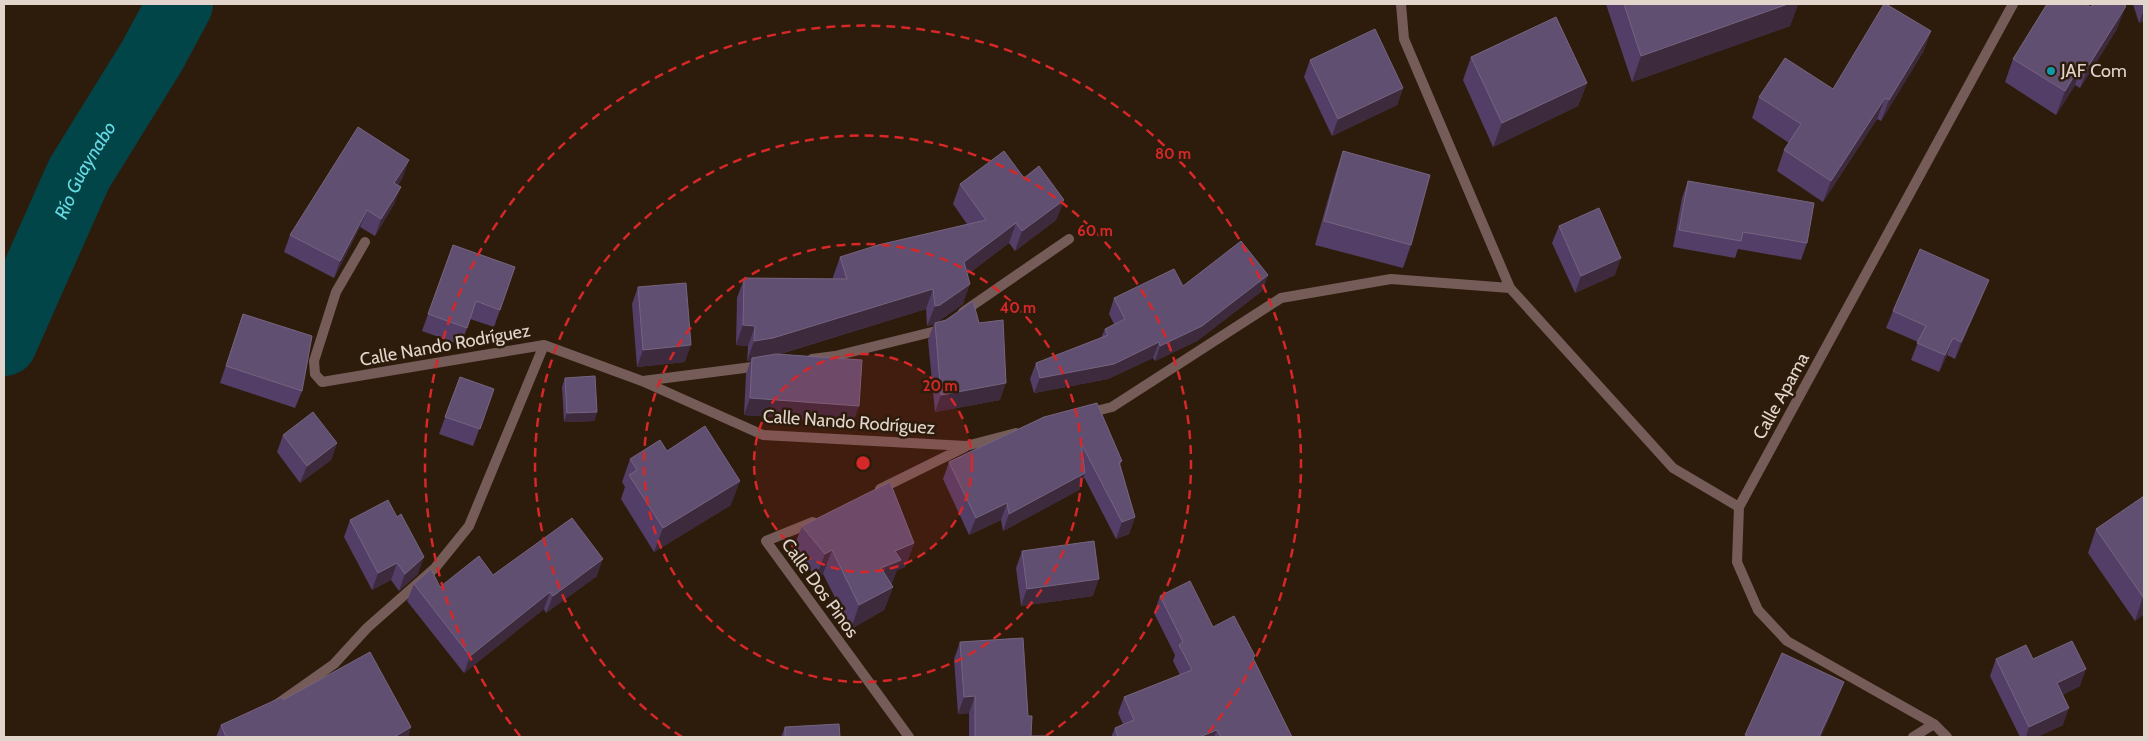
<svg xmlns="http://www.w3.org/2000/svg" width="2148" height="741" font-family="Cabin,sans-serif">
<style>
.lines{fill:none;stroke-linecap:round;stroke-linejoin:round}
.river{stroke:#024549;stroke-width:66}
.street{stroke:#755c58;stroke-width:10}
.wall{fill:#523e66}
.shaded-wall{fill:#3d2a3d}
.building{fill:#614f71;stroke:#75647f}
.ring{fill:none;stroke:#d62828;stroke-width:2.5;stroke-dasharray:9 6}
.culture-dot{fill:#0f9aa8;stroke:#2d1c0c;stroke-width:2}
.labels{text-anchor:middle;stroke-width:5;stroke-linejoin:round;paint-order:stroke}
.poi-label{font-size:18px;fill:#e1d5cc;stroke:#2d1c0c;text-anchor:start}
.street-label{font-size:18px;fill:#e1d5cc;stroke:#2d1c0c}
.water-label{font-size:19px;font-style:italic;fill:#66d9e2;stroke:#2d1c0c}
.centre{fill:#d62828;stroke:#2d1c0c;stroke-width:2.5}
.ring-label{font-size:15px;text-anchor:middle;font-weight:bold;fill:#d62828;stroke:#2d1c0c;stroke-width:5;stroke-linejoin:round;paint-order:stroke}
</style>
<rect width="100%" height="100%" fill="#2d1c0c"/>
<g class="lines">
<path class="river" id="s1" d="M4,343L79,174L152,56L180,4"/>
<path class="street" d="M1401,4L1404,39L1510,288L1673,468L1739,507
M365,242L336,292L314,361L315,374L322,382L544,345L642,381L763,435L966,446L1016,433
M963,312L1069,239
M812,359L835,356L936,331L943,326
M643,381L760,366
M1088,413L1112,407L1281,298L1391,279L1510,288
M880,489L965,447
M813,522L766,541L909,737
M273,707L334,664L367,628L435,568L469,526L544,345
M1913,737L1934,724
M1947,737L1934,724L1787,641L1758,610L1737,562L1739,507L2013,4"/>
</g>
<path class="wall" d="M1606,4H1798L1790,26L1632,82Z
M2133,4H2144V21L2139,23Z
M2117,29L2080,88L2075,85L2056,115L2005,82L2013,59Z
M1931,31L1923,52L1881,121L1877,119L1823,202L1777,171L1784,150L1789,143L1752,118L1759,97L1833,89Z
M1471,57L1587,83L1578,106L1493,147L1463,80Z
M1310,60L1403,88L1397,105L1332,136L1304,77Z
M1343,151L1411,245L1403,268L1315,245L1335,175Z
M403,177L398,185L394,204L375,236L360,227L334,278L284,252L290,235Z
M1024,178L1064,200L1056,220L1015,251L1009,243L968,274L963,304L936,323L1000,400L935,412L928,340L934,324L927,326L926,309L777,355L853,423L744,415L746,374L751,360L747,361L748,346L736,345L737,298L744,278L833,279V277L840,257L967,224L953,204L960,184Z
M1688,181L1807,243L1801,260L1738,249L1735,258L1673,247L1682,198Z
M1559,226L1615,275L1575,293L1552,243Z
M453,245L515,267L494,327L470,319L461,345L422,331Z
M1268,275L1262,291L1197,341L1155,361L1153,358L1108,379L1034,393L1030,379L1036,363L1101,338L1105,329L1114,324L1109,314L1114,298L1183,286Z
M638,287L685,362L637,367L632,304Z
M1982,297L1955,359L1947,355L1939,372L1911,360L1918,342L1886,328L1893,311Z
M243,314L302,391L295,408L220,383Z
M460,377L494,389L473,446L439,434Z
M565,378L597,412L594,421L564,422L562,387Z
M1044,417L1122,461L1120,465L1135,517L1129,534L1116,539L1084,477L1079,490L1003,531L1001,520L969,535L943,479L949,462Z
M283,435L337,443L331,460L300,483L277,452Z
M667,451L731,505L654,552L621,499L625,487L622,482L630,459Z
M2144,496V614L2135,621L2088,553L2096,529Z
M350,520L418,574L399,591L391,580L372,590L344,537Z
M802,526L914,543L905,567L897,570L892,583L891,584L893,587L884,610L851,629L823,574L816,577L793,549Z
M1022,551L1093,596L1021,606L1016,568Z
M493,575L597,576L546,613L544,609L464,673L407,601L414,584L440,587Z
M1160,596L1213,627L1254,660L1292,737H1111L1115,728L1123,724L1118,713L1124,697L1180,675L1173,661L1175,655L1154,613Z
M960,642L1028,716L1031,736L1049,737H969V713L958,714L954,659Z
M1996,659H2033L2080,686L2062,695L2063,725L2037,737H2020L1990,676Z
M283,700L411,727L408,737H216L221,725Z
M785,727L840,737H781Z"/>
<path class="shaded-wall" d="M1786,4H1798L1790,26L1632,82L1641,56Z
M2126,6L2117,29L2080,88L2089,65Z
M2144,9V21L2139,23Z
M1931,31L1923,52L1881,121L1889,100Z
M2083,61L2075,85L2056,115L2065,91Z
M1587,83L1578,106L1493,147L1502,123Z
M1403,88L1397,105L1332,136L1338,119Z
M1885,98L1877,119L1823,202L1831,181Z
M409,160L403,177L388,200L394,183Z
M401,187L394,204L375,236L381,219Z
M1064,200L1056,220L1015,251L1022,231Z
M367,210L360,227L334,278L340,261Z
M1016,223L1009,243L957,282L964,262Z
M1621,258L1615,275L1575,293L1581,276Z
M1268,275L1262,291L1197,341L1155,361L1160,346Z
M1989,280L1982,297L1955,359L1961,342Z
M970,284L963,304L933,325L927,326L935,306Z
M933,289L926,309L766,358H752L751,360L747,361L754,341Z
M743,325L755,326L748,346L736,345Z
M1953,338L1947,355L1939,372L1945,355Z
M1159,342L1153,358L1108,379L1034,393L1040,378Z
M691,345L685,362L637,367L643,350Z
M1006,383L1000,400L935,412L941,395Z
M750,398L859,406L853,423L744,415Z
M597,412L594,421L564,422L567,413Z
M337,443L331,460L300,483L307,466Z
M1085,473L1079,490L1003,531L1009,514Z
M740,481L731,505L654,552L663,528Z
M1007,503L1001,520L969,535L976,518Z
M1135,517L1129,534L1116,539L1122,522Z
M914,543L905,567L897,570L892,583L872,591L881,568L895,551Z
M832,550L823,574L816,577L825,554Z
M424,557L418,574L399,591L405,574Z
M603,559L597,576L546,613L553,596Z
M397,563L391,580L372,590L378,573Z
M1099,579L1093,596L1021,606L1027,589Z
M893,587L884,610L851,629L859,605Z
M550,592L544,609L464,673L470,656Z
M2144,596V614L2135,621L2143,597Z
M2086,669L2080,686L2050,700L2057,683Z
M1844,682L1835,705L1821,737H1819Z
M975,696L969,713L958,714L964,697Z
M2069,708L2063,725L2037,737H2026L2029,727Z
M411,727L408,737H394Z
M1217,730L1214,737H1199Z"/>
<path class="building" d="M1624,4H1788L1641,56Z
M1884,4H1886L1931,31L1889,100L1885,98L1831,181L1784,150L1801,124L1759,97L1785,58L1833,89Z
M2047,4H2085L2091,7L2093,4H2122L2126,6L2089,65L2083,61L2065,91L2013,59Z
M1556,17L1587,83L1502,123L1471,57Z
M1375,29L1403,88L1338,119L1310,60Z
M358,127L409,160L394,183L401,187L381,219L367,210L340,261L290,235Z
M1004,151L1024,178L1039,166L1064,200L1022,231L1016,223L964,262L970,284L940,305L935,306L933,289L773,338L754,341L755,326L743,325L744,278L847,279L840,257L878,245L986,220L960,184Z
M1343,151L1430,175L1411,245L1324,221Z
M1688,181L1814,203L1807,243L1743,232L1741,241L1679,230Z
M1599,208L1621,258L1581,276L1559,226Z
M1241,241L1268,275L1202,326L1160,346L1159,342L1114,364L1040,378L1036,363L1108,335L1105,329L1125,319L1114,298L1174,269L1183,286Z
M453,245L515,267L500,310L476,301L467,328L428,314Z
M1920,249L1989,280L1961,342L1953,338L1945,355L1917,343L1926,326L1893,311Z
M686,283L691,345L643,350L638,287Z
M973,301L979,323L1003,320L1006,383L941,395L935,323L946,320Z
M243,314L312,336L302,391L226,366Z
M776,354L862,360L859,406L750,398L752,358Z
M595,376L597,412L567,413L565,378Z
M460,377L494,389L480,429L445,417Z
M1097,403L1122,461L1119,462L1135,517L1122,522L1081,443L1085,473L1009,514L1007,503L976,518L949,462L1044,417Z
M313,412L337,443L307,466L283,435Z
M705,426L740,481L663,528L629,475L637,470L630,459L660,440L667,451Z
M890,482L914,543L895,551L901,560L881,568L893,587L859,605L832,550L825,554L802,526Z
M2144,496V596L2143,597L2096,529Z
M388,500L397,517L401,514L424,557L405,574L397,563L378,573L350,520Z
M572,518L603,559L553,596L550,592L470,656L414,584L431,569L440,587L479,556L493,575Z
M1094,541L1099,579L1027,589L1022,551Z
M1190,581L1213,627L1234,616L1255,656L1253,658L1292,737H1221L1217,730L1199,737H1118L1115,728L1134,720L1124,697L1192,670L1179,645L1183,642L1160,596Z
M1023,638L1028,716H1032L1031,736H1049V737H975V696L964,697L960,642Z
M2072,641L2086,669L2057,683L2069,708L2029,727L1996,659L2026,645L2033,659Z
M370,652L411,727L394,737H226L221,725L282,697L283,700Z
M1782,653L1844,682L1819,737H1749L1745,735Z
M839,724L840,737H785V727Z"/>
<circle cx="863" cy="463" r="109" fill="#d62828" fill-opacity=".12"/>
<g class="ring">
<circle cx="863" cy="463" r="109"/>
<circle cx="863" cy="463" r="219"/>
<path d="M682 737A328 328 0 1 1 1044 737"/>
<path d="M520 736A438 438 0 1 1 1206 736"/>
</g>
<circle class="culture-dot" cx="2051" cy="71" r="5"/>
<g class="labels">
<g class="poi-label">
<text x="2061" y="77">JAF Com</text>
</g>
<g class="street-label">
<text transform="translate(445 345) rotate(-10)" y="6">Calle Nando Rodríguez</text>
<text transform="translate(1781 396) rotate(-61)" y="6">Calle Apama</text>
<text transform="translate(849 422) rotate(4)" y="6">Calle Nando Rodríguez</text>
<text transform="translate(820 588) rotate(54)" y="6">Calle Dos Pinos</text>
</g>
<g class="water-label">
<text dy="7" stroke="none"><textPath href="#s1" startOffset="191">Río Guaynabo</textPath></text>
</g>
</g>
<circle cx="863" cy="463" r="8" class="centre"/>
<g class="ring-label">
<text x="1173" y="159">80 m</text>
<text x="1095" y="236">60 m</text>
<text x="1018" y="313">40 m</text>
<text x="940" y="391">20 m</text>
</g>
<rect width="2148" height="741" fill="none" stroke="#e1d5cc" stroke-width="10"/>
</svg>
